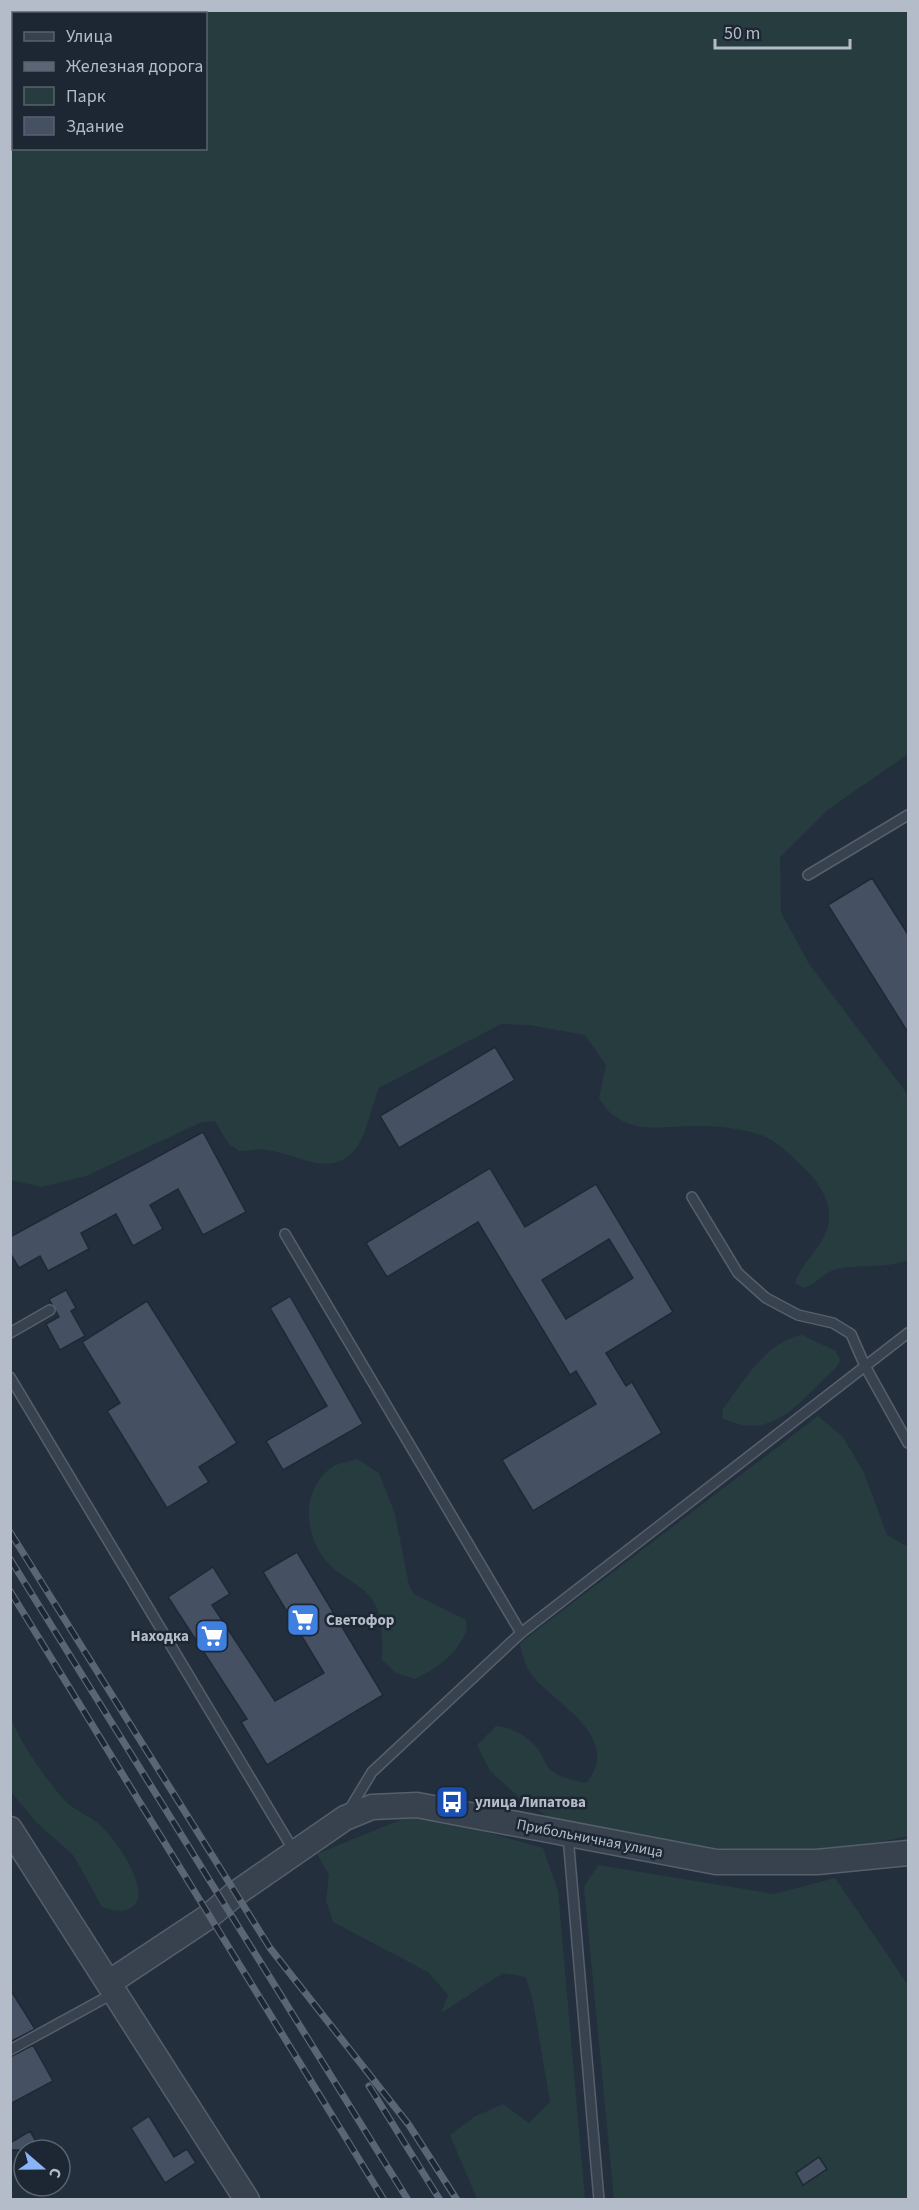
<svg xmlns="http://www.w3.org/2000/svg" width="919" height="2210" font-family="'Source Sans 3',sans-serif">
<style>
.green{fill:#263c3f;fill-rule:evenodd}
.building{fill:#455162;stroke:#1f2835;stroke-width:1.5;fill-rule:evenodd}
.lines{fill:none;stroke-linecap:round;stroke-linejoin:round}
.service-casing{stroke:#565f6c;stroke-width:12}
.tertiary-casing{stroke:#565f6c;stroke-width:27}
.service{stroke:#38414e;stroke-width:9}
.tertiary{stroke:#38414e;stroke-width:24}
.rail-casing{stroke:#5a6575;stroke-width:7}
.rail{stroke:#1d2633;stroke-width:4.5;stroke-dasharray:14;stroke-linecap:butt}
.labels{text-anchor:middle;stroke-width:5;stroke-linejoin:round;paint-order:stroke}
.poi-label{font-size:15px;font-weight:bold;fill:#b4bcc9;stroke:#1d2633;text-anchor:start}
.street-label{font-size:15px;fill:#b4bcc9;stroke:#1d2633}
</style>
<rect width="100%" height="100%" fill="#242f3e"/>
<path class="green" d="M10,11H908V754L829,809L780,857L781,912L809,964L908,1095V1260C885,1269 861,1264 837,1269C826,1271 816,1284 804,1288L795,1283C803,1259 826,1246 829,1220C831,1202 819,1183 807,1171C792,1157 780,1142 761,1135C743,1129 720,1126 702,1126C662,1125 623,1139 599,1098L606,1065L585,1035L529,1025L501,1024L379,1088C372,1104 369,1125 361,1140C337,1184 301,1154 266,1150C258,1148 248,1151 239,1151L228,1143L215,1121L202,1122L86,1176L41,1187L11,1180ZM14,14H206V148H14Z
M802,1335L836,1351L840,1360L836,1368C801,1398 775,1444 722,1418L723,1409C744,1381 765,1342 802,1335Z
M818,1416L843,1437L864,1473L887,1535L908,1547V1836L829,1853L702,1848L635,1833L555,1821L522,1800L490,1771L477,1745L496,1726C514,1728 530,1737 540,1752C543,1756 544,1762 547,1766C555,1777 573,1780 586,1783C622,1741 563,1708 537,1681C527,1671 522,1657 520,1643Z
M357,1459L379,1473L395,1514L409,1585L414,1594L466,1620L467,1629C457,1655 439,1667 415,1679L396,1673L382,1660C382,1639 384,1619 373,1601C361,1583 341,1578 327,1562C305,1537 301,1494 327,1471C335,1463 347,1462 357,1459Z
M11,1718C20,1743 48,1782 66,1802C76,1811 90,1816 100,1825C114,1837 150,1887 135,1904C126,1915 113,1910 102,1907L74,1856L37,1823L11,1792Z
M417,1813L543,1848L558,1891L585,2199H477L450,2135L474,2117L503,2104L529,2123L550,2102L533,2002L526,1977L503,1973L441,2013L448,1995L428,1972L333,1922L326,1900L329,1875L317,1854Z
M598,1865L774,1894L835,1878L908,1985V2199H614L584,1887Z"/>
<path class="building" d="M872,878L909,936V1034L828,905Z
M495,1047L515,1080L399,1148L380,1116Z
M203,1132L246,1212L203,1235L178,1189L150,1205L163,1229L133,1246L116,1214L81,1233L89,1249L48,1271L40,1256L19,1268L10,1253V1237Z
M490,1168L525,1227L596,1184L673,1312L606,1353L626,1386L632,1382L662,1433L533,1511L502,1460L596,1404L576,1371L570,1375L478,1222L387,1277L366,1243ZM609,1239L633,1278L566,1319L542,1280Z
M66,1290L76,1308L71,1311L85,1336L60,1350L46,1324L59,1317L49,1299Z
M290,1296L363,1424L283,1470L266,1441L327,1406L270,1308Z
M147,1301L237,1443L199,1467L209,1482L167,1508L107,1411L120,1403L82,1342Z
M297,1552L383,1695L267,1765L241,1722L247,1719L168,1597L213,1567L230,1594L212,1605L275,1701L324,1673L263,1572Z
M10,1989L35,2029L10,2042Z
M33,2045L53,2081L10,2104V2057Z
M149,2116L174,2157L187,2149L196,2163L165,2183L131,2128Z
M30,2131L41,2150H10V2143Z
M819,2157L827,2169L803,2185L796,2173Z"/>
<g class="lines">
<g class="service-casing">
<path id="service" d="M808,875L908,815
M692,1197L738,1273L766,1298L798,1315L833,1323L851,1334L865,1366L908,1443
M285,1234L521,1633
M10,1333L50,1310
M10,1377L294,1851
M349,1810L372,1772L521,1633L908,1333
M568,1836L599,2200
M10,2050L114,1993"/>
</g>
<g class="tertiary-casing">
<path id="tertiary" d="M10,1829L247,2200
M110,1982L208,1917L235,1894L345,1818L372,1807L417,1805L716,1862H817L908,1853"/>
</g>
<use href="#service" class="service"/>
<use href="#tertiary" class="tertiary"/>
<g class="rail-casing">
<path id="rail" d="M10,1532L270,1948L409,2125L457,2200
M10,1559L408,2200
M10,1591L384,2200
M369,2086L440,2200"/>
</g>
<use href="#rail" class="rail"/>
</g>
<defs>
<g id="supermarket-square" transform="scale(1.725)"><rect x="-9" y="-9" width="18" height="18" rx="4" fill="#3f7fe0" stroke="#1d2633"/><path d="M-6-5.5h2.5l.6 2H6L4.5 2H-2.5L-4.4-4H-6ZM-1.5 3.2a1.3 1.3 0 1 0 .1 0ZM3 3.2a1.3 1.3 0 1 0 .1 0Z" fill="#fff"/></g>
<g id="bus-square" transform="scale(1.725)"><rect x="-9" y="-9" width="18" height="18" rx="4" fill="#1a4fb4" stroke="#1d2633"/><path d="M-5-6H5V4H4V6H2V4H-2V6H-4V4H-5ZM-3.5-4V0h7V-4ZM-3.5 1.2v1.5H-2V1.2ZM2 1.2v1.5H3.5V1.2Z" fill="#fff"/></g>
</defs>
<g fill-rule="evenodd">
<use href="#supermarket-square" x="303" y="1620"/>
<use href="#supermarket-square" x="212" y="1636"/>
<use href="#bus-square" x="452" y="1802"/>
</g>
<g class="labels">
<g class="poi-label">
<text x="326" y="1625">Светофор</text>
<text x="189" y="1641" text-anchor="end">Находка</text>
<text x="475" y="1807">улица Липатова</text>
</g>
<g class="street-label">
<text transform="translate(590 1838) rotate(11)" y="5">Прибольничная улица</text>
</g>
</g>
<rect width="919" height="2210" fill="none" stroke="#b4bcc9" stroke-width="24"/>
<rect x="12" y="12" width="195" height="138" fill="#1d2633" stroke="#59626f" stroke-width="1.5"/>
<rect x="24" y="32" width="30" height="9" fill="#38414e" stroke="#59626f" stroke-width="1.5"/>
<text x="66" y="42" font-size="18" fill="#b4bcc9">Улица</text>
<rect x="24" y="62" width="30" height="9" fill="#5a6575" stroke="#59626f" stroke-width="1.5"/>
<text x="66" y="72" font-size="18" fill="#b4bcc9">Железная дорога</text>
<rect x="24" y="87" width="30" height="18" fill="#263c3f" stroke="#59626f" stroke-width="1.5"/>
<text x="66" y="102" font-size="18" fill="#b4bcc9">Парк</text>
<rect x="24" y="117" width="30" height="18" fill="#455162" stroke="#59626f" stroke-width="1.5"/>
<text x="66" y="132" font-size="18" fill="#b4bcc9">Здание</text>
<g transform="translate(42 2168) rotate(110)"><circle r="28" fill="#1d2633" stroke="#59626f" stroke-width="1.5"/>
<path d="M0-4.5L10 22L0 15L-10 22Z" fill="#8ab4f8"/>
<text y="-9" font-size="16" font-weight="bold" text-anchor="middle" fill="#b4bcc9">С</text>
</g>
<path d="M715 39v9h135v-9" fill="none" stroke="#b4bcc9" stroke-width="3"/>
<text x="724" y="39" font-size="18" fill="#b4bcc9" stroke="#1d2633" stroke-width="4.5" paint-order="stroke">50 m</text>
</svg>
